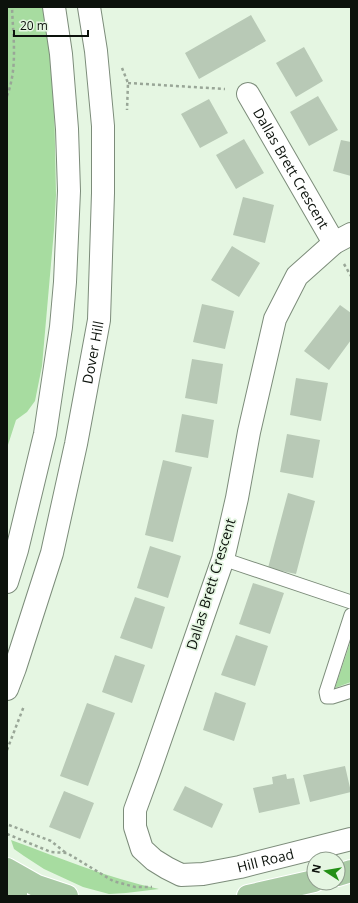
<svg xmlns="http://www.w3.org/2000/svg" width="358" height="903" font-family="'Open Sans',sans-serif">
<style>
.green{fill:#a7dca0}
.building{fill:#b8c9b6}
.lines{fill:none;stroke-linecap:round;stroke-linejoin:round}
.service-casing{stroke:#7c8c7a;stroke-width:15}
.minor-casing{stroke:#7c8c7a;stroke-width:24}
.secondary-casing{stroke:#7c8c7a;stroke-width:24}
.primary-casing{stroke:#fff;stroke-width:24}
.path{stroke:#99a697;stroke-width:2.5;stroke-dasharray:3 3;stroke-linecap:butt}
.service{stroke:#fff;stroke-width:13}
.minor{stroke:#fff;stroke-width:22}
.secondary{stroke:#fff;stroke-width:22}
.primary{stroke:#aacba6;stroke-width:22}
.labels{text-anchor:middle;stroke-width:3.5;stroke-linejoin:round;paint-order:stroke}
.street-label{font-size:14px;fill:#0c120c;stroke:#e5f6e2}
</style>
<rect width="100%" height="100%" fill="#e5f6e2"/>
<path class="green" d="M7,7H45L54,96L56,195L54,230L42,366L35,401L27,412L16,420L7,448Z
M351,640V682L335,688Z
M11,840C60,858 108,878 159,889L126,893L109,894L83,887L44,869L24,856L14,849Z"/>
<path class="building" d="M251,15L266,41L199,79L185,53Z
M304,47L323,81L296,97L276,63Z
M318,96L338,130L309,146L290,112Z
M209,99L228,133L200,148L181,114Z
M244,139L264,173L236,189L216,155Z
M341,140L351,142V176L333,171Z
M243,197L274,205L265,243L233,235Z
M232,246L260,263L239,297L211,280Z
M202,304L234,311L225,349L193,342Z
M340,305L351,313V340L329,370L304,351Z
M192,359L223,364L217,404L185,398Z
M296,378L328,383L321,421L290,415Z
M182,414L214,420L208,458L175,452Z
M287,434L320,440L313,478L280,472Z
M163,460L192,467L173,542L145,535Z
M288,493L315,501L296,574L268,568Z
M150,546L181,556L168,598L137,588Z
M253,583L284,593L270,634L239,624Z
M135,597L165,607L152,649L120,638Z
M236,635L268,646L255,686L221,675Z
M115,655L145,665L132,703L102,692Z
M215,692L246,703L234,741L203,730Z
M87,703L115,713L88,786L60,776Z
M345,766L351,792L310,802L303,775Z
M286,774L287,779L294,778L300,804L259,813L253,788L273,784L272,777Z
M185,786L223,804L212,828L173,810Z
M64,791L94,803L80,839L49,827Z"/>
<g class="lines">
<g class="service-casing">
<path id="service" d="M223,559L351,602
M351,615L326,692L327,697H332L351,691"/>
</g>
<g class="minor-casing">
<g id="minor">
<path id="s1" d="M248,94L334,243"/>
<path id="s2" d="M351,234L334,243L297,276L275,319L249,432L237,498L223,559L150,769L135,810V827L142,849L154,860L167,868L181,875L203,874L240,867L351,839"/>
</g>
</g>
<g class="secondary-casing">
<g id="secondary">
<path d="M7,582L17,550L45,434L61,327L65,282L69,191L67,129L61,54L54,7"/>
<path id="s3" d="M7,689L15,668L52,553L76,444L99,320L103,193V126L96,51L89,7"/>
</g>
</g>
<g class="primary-casing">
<path id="primary" d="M7,869L37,886L67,896
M7,870L16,893V896
M338,875L351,871
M248,896L314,881"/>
</g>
<path class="path" d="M122,68L128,83L127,110
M128,83L225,89
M7,96C18,67 13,37 12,7
M344,264L351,276
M7,750L24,706
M9,825L51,841L66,853
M7,834L51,852L67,853L113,881L135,887H152"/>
<use href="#service" class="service"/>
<use href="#minor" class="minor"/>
<use href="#secondary" class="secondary"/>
<use href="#primary" class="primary"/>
</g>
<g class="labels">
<g class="street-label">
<text dy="5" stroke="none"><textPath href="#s1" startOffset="86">Dallas Brett Crescent</textPath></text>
<text dy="5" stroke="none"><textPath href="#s3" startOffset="348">Dover Hill</textPath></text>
<text transform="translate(211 584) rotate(-73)" y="5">Dallas Brett Crescent</text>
<text dy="5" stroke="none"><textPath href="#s2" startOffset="802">Hill Road</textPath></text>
</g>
</g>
<rect width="358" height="903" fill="none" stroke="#0c120c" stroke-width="16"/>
<g transform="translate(326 871) rotate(282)"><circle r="19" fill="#e5f6e2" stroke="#8e9b8c"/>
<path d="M0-3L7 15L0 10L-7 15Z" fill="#239016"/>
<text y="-6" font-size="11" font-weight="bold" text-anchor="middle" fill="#0c120c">N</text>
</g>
<path d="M14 30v6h74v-6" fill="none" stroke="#0c120c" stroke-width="2"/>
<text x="20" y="30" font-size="12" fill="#0c120c" stroke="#e5f6e2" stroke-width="3" paint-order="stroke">20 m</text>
</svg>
